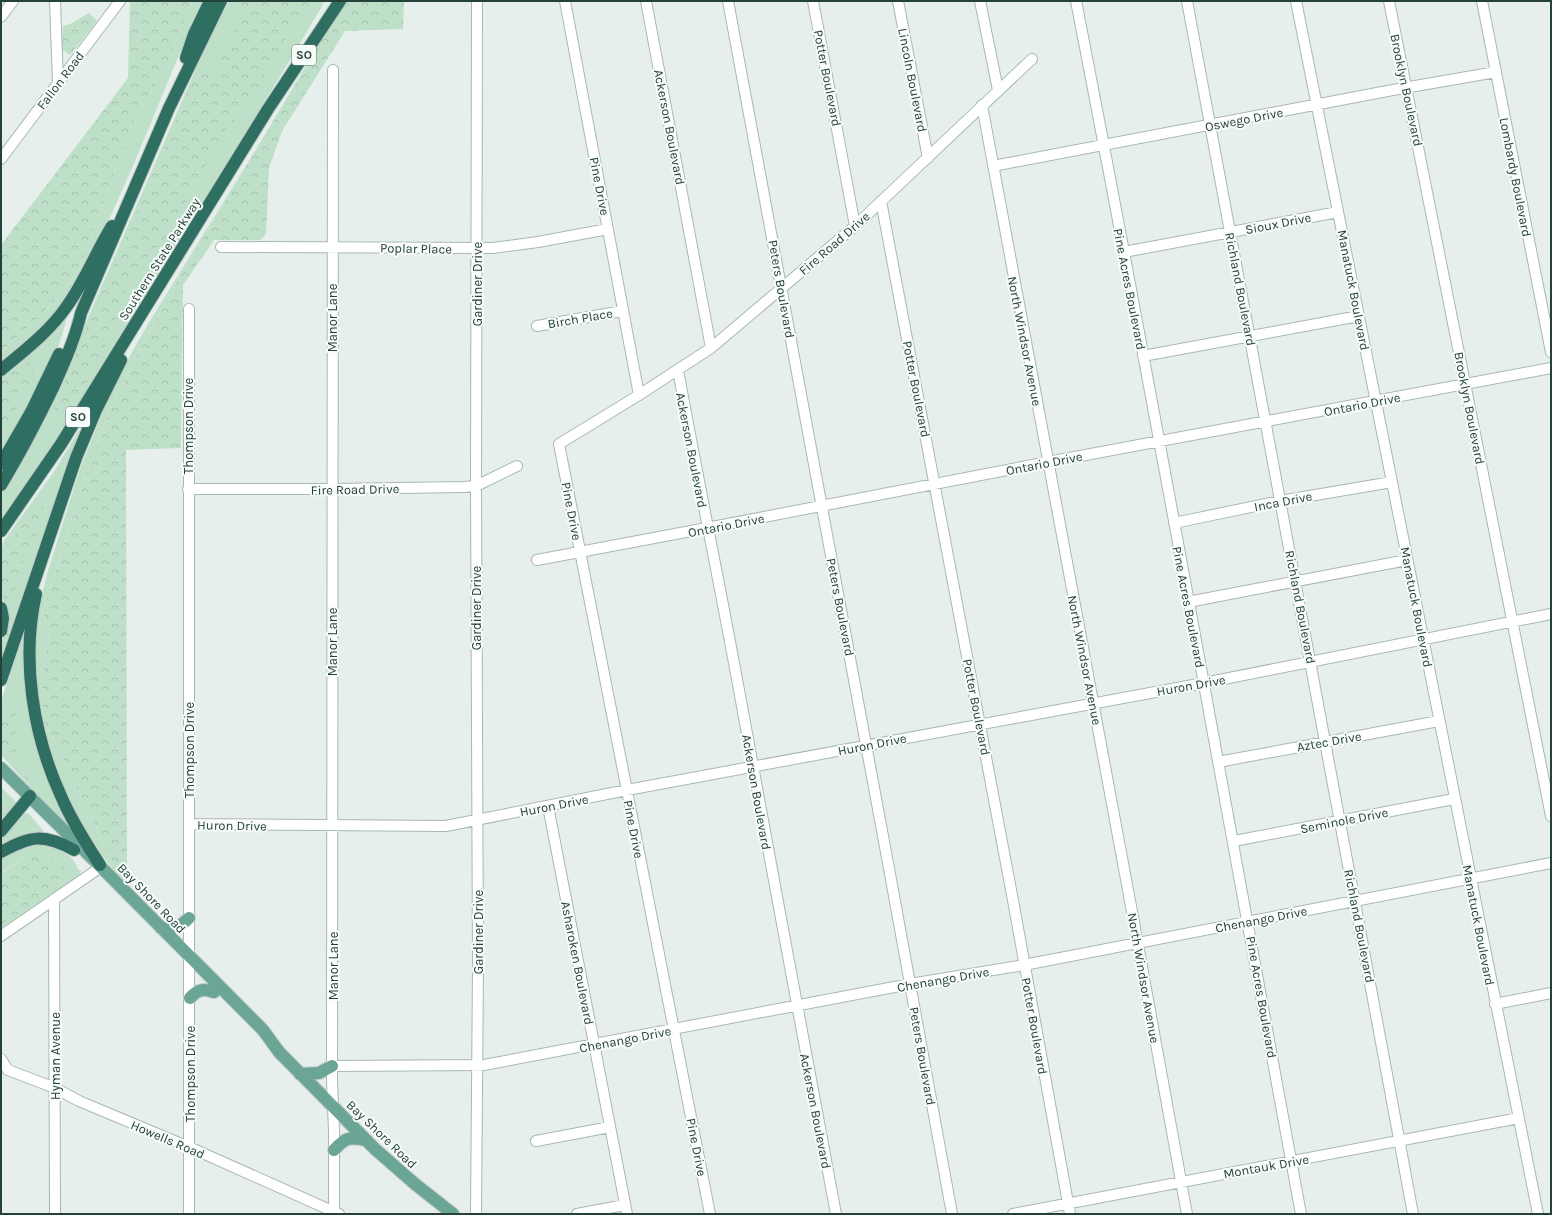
<svg xmlns="http://www.w3.org/2000/svg" width="1552" height="1215" font-family="Karla,sans-serif">
<style>
.green{fill:#bfe0c8}
.forest{fill:url(#forest-crowns)}
.lines{fill:none;stroke-linecap:round;stroke-linejoin:round}
.minor-casing{stroke:#a8b8b2;stroke-width:12}
.major-casing{stroke:#c2cac8;stroke-width:14}
.highway-casing{stroke:#c2cac8;stroke-width:14}
.minor{stroke:#fff;stroke-width:10}
.major{stroke:#6aa596;stroke-width:12}
.highway{stroke:#2f6f62;stroke-width:12}
.labels{text-anchor:middle;stroke-width:4;stroke-linejoin:round;paint-order:stroke}
.shield{fill:#f7fbf9;stroke:#637a73;stroke-width:1}
.shield-label{font-size:12px;font-weight:bold;fill:#24423a}
.street-label{font-size:13px;fill:#24423a;stroke:#f7fbf9}
</style>
<defs>
<pattern id="forest-crowns" width="20" height="18" patternUnits="userSpaceOnUse"><rect width="20" height="18" fill="#bfe0c8"/><path d="M2 6a3 3 0 1 1 6 0M12 15a3 3 0 1 1 6 0" fill="none" stroke="#a4c1ad"/></pattern>
</defs>
<rect width="100%" height="100%" fill="#e6efeb"/>
<path class="green" d="M192,1H205L179,55L133,166L83,277L54,318L1,366V352L50,306L78,272L132,124L168,62Z
M229,1H325C271,93 214,184 157,275C106,358 57,442 1,522V495L6,487L81,334L211,34Z
M258,146L170,293L137,355L107,416L77,502L43,612L49,636L43,676V720L52,736L117,871L127,876L128,885L119,877L102,855L61,791L39,711L35,653L38,611L47,574L79,472L114,384L148,324Z
M67,316C58,363 24,414 1,456V376L43,342Z
M89,414L1,675C1,665 0,653 1,643C4,626 12,617 1,600V545L53,473Z
M27,623L29,700L78,839L1,755V702Z
M1,787L17,803L1,827Z
M25,813H28L47,835L1,849V838L19,817L21,818Z
M44,841C56,850 76,855 78,870H81L80,874L72,882L1,929V925L26,857L1,873V858L26,845Z"/>
<path class="forest" d="M130,1H192L168,62L132,124L78,272L50,306L1,352V245L128,78Z
M242,1H314L309,13L289,32L248,105L221,136L169,235L132,273L110,338L75,406L50,425L54,409L86,329L192,83L202,73L216,68L222,75L229,76L219,60C229,41 240,23 242,1Z
M347,1H404L403,29L345,31L282,131L269,168L266,234L260,240H214L183,285L181,448L126,450L127,876L117,871L52,736L43,720V676L49,636L43,612L77,502L107,416L137,355L170,293L336,16Z
M89,13L97,21L70,55L61,49L63,26L70,24Z
M37,359C31,384 19,409 1,428V382L15,368Z
M40,501L43,508L42,525L30,545L20,570L15,594L5,599L1,592V553Z
M12,615L15,618L9,644L1,662V649Z
M3,708H14L18,724L14,744L30,782L1,752V713Z
M38,854L61,863L67,873L65,883L1,925V874L26,857Z"/>
<g class="lines">
<g class="minor-casing">
<path id="minor" d="M55,1L58,83
M565,1L639,395
M646,1L711,348
M728,1L888,863L952,1214
M813,1L855,226
M898,1L928,158
M980,1L998,90
M1076,1C1155,405 1226,810 1301,1214
M1187,1L1413,1214
M1296,1L1538,1214
M1389,1L1551,816
M1482,1L1551,352
M1,17L13,1
M333,70L332,1081L334,1132V1214
M982,105L1128,890L1187,1214
M1,159L120,1
M993,166L1398,89L1496,72
M881,201L1012,895L1070,1214
M221,247L493,248L538,242L608,229
M1124,252L1338,212
M189,309V1214
M537,326L623,311
M1143,356L1359,316
M678,370C698,480 721,590 741,701C773,872 803,1043 836,1214
M188,489H332L464,487L476,486L517,466
M1174,523L1280,501L1392,482
M537,560L707,528L1048,462L1551,368
M1188,602L1407,560
M1218,762L1439,721
M548,806L627,1214
M189,824L446,826L627,790L1204,683L1551,614
M1234,841L1454,799
M54,899L55,1214
M1,936L101,867
M1495,1004L1551,993
M1,1059L8,1070L55,1088L79,1101L189,1147L339,1214
M332,1066L484,1065L910,984L1024,965L1551,863
M536,1141L610,1127
M476,1214L478,967L476,486L477,1
M577,1214L625,1205
M710,1214L559,444L639,395L711,348L855,226L1032,59
M1013,1214C1181,1181 1350,1150 1519,1118"/>
</g>
<g class="major-casing">
<path id="major" d="M1,768L101,867L263,1030L279,1052L375,1149L415,1184L453,1214
M161,928C174,930 180,927 189,918
M190,998C197,990 203,988 214,992
M300,1074L319,1073L332,1066
M334,1150C346,1137 349,1137 366,1140"/>
</g>
<g class="highway-casing">
<path id="highway" d="M186,58L194,34L210,1
M1,370C24,351 50,331 67,306C85,281 96,252 112,226
M1,464L31,412L59,354
M1,485C20,454 37,421 53,388C64,363 75,339 81,313L169,108L221,1
M1,531L61,444L268,109L340,1
M36,594C21,660 33,735 61,796C71,820 86,843 100,865
M1,608L3,618L1,631
M1,680L76,458L96,410L121,360
M1,831L30,796
M1,852C31,836 43,833 74,850"/>
</g>
<use href="#minor" class="minor"/>
<use href="#major" class="major"/>
<use href="#highway" class="highway"/>
</g>
<g class="labels">
<g class="shield">
<rect x="292" y="45" width="24" height="20" rx="3"/>
<rect x="66" y="407" width="24" height="20" rx="3"/>
</g>
<g class="shield-label">
<text x="304" y="59">SO</text>
<text x="78" y="421">SO</text>
</g>
<g class="street-label">
<text transform="translate(828 78) rotate(79)" y="5">Potter Boulevard</text>
<text transform="translate(60 80) rotate(-53)" y="5">Fallon Road</text>
<text transform="translate(913 80) rotate(79)" y="5">Lincoln Boulevard</text>
<text transform="translate(1407 90) rotate(78)" y="5">Brooklyn Boulevard</text>
<text transform="translate(1244 119) rotate(-11)" y="5">Oswego Drive</text>
<text transform="translate(670 127) rotate(79)" y="5">Ackerson Boulevard</text>
<text transform="translate(1516 177) rotate(79)" y="5">Lombardy Boulevard</text>
<text transform="translate(600 186) rotate(79)" y="5">Pine Drive</text>
<text transform="translate(1278 223) rotate(-11)" y="5">Sioux Drive</text>
<text transform="translate(834 243) rotate(-41)" y="5">Fire Road Drive</text>
<text transform="translate(416 248) rotate(1)" y="5">Poplar Place</text>
<text transform="translate(159 259) rotate(-58)" y="5">Southern State Parkway</text>
<text transform="translate(477 284) rotate(-90)" y="5">Gardiner Drive</text>
<text transform="translate(782 289) rotate(80)" y="5">Peters Boulevard</text>
<text transform="translate(1130 289) rotate(79)" y="5">Pine Acres Boulevard</text>
<text transform="translate(1241 289) rotate(79)" y="5">Richland Boulevard</text>
<text transform="translate(1354 290) rotate(79)" y="5">Manatuck Boulevard</text>
<text transform="translate(332 318) rotate(-90)" y="5">Manor Lane</text>
<text transform="translate(580 318) rotate(-10)" y="5">Birch Place</text>
<text transform="translate(1025 341) rotate(79)" y="5">North Windsor Avenue</text>
<text transform="translate(917 389) rotate(79)" y="5">Potter Boulevard</text>
<text transform="translate(1362 404) rotate(-11)" y="5">Ontario Drive</text>
<text transform="translate(1470 408) rotate(79)" y="5">Brooklyn Boulevard</text>
<text transform="translate(188 426) rotate(-90)" y="5">Thompson Drive</text>
<text transform="translate(692 450) rotate(79)" y="5">Ackerson Boulevard</text>
<text transform="translate(1044 463) rotate(-11)" y="5">Ontario Drive</text>
<text transform="translate(355 489) rotate(-1)" y="5">Fire Road Drive</text>
<text transform="translate(1283 501) rotate(-11)" y="5">Inca Drive</text>
<text transform="translate(572 511) rotate(79)" y="5">Pine Drive</text>
<text transform="translate(726 525) rotate(-11)" y="5">Ontario Drive</text>
<text transform="translate(841 607) rotate(79)" y="5">Peters Boulevard</text>
<text transform="translate(1189 607) rotate(79)" y="5">Pine Acres Boulevard</text>
<text transform="translate(1301 607) rotate(79)" y="5">Richland Boulevard</text>
<text transform="translate(1417 607) rotate(79)" y="5">Manatuck Boulevard</text>
<text transform="translate(476 608) rotate(-90)" y="5">Gardiner Drive</text>
<text transform="translate(332 642) rotate(-90)" y="5">Manor Lane</text>
<text transform="translate(1085 660) rotate(79)" y="5">North Windsor Avenue</text>
<text transform="translate(1191 685) rotate(-10)" y="5">Huron Drive</text>
<text transform="translate(977 707) rotate(79)" y="5">Potter Boulevard</text>
<text transform="translate(1329 741) rotate(-10)" y="5">Aztec Drive</text>
<text transform="translate(872 744) rotate(-11)" y="5">Huron Drive</text>
<text transform="translate(189 750) rotate(-90)" y="5">Thompson Drive</text>
<text transform="translate(757 792) rotate(80)" y="5">Ackerson Boulevard</text>
<text transform="translate(554 805) rotate(-11)" y="5">Huron Drive</text>
<text transform="translate(1344 820) rotate(-11)" y="5">Seminole Drive</text>
<text transform="translate(232 825) rotate(1)" y="5">Huron Drive</text>
<text transform="translate(634 829) rotate(79)" y="5">Pine Drive</text>
<text transform="translate(152 898) rotate(46)" y="5">Bay Shore Road</text>
<text transform="translate(1261 919) rotate(-11)" y="5">Chenango Drive</text>
<text transform="translate(1479 925) rotate(79)" y="5">Manatuck Boulevard</text>
<text transform="translate(1360 926) rotate(79)" y="5">Richland Boulevard</text>
<text transform="translate(478 932) rotate(-90)" y="5">Gardiner Drive</text>
<text transform="translate(578 963) rotate(79)" y="5">Asharoken Boulevard</text>
<text transform="translate(333 966) rotate(-90)" y="5">Manor Lane</text>
<text transform="translate(1144 978) rotate(80)" y="5">North Windsor Avenue</text>
<text transform="translate(943 979) rotate(-10)" y="5">Chenango Drive</text>
<text transform="translate(1262 997) rotate(80)" y="5">Pine Acres Boulevard</text>
<text transform="translate(1035 1026) rotate(80)" y="5">Potter Boulevard</text>
<text transform="translate(625 1039) rotate(-11)" y="5">Chenango Drive</text>
<text transform="translate(55 1056) rotate(-90)" y="5">Hyman Avenue</text>
<text transform="translate(923 1056) rotate(80)" y="5">Peters Boulevard</text>
<text transform="translate(190 1074) rotate(-90)" y="5">Thompson Drive</text>
<text transform="translate(816 1111) rotate(79)" y="5">Ackerson Boulevard</text>
<text transform="translate(382 1134) rotate(44)" y="5">Bay Shore Road</text>
<text transform="translate(168 1139) rotate(23)" y="5">Howells Road</text>
<text transform="translate(697 1147) rotate(79)" y="5">Pine Drive</text>
<text transform="translate(1266 1166) rotate(-10)" y="5">Montauk Drive</text>
</g>
</g>
<rect width="1552" height="1215" fill="none" stroke="#24423a" stroke-width="4"/>
</svg>
